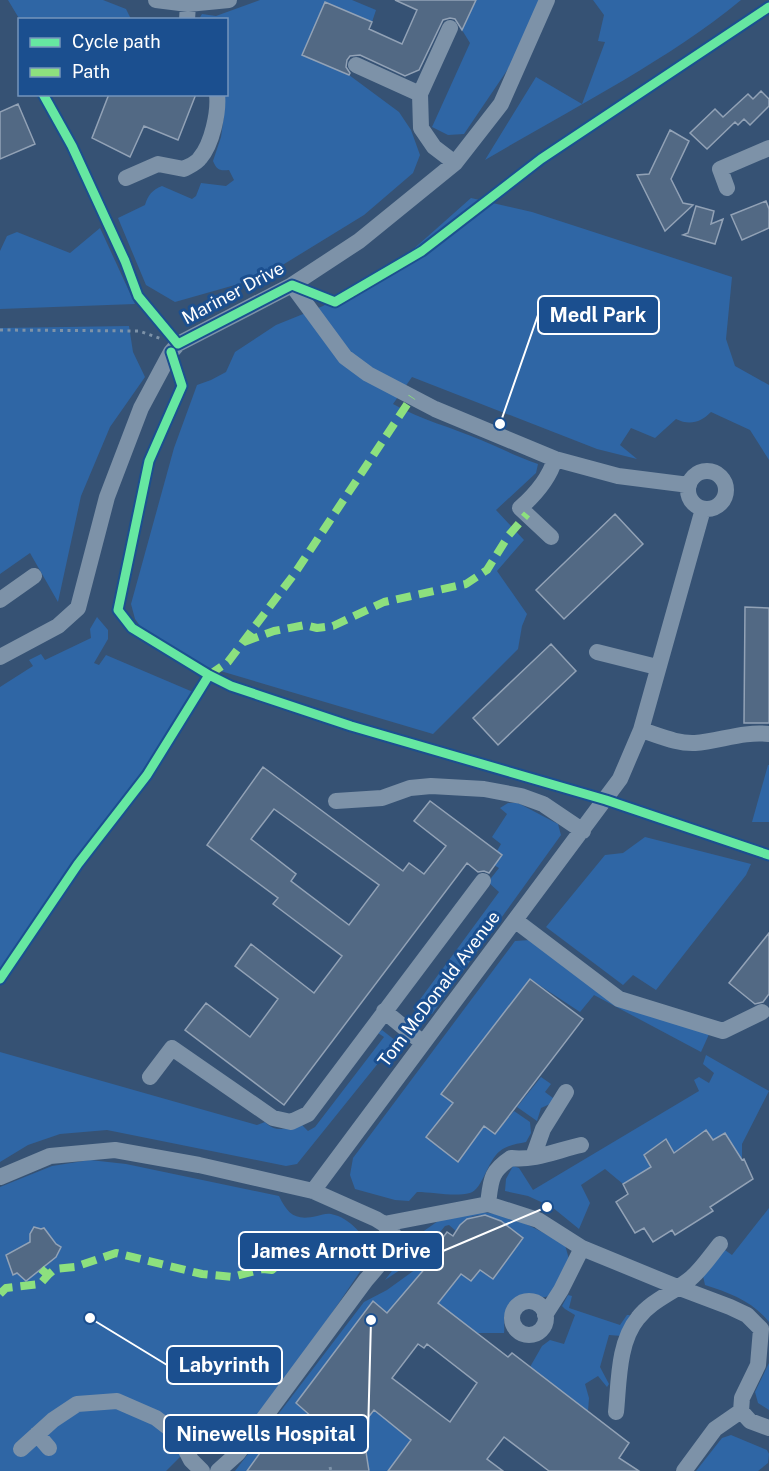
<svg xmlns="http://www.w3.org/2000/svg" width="769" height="1471" font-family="'Public Sans',sans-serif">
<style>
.green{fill:#2f66a5}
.building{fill:#526984;stroke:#92a2b6;stroke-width:1.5;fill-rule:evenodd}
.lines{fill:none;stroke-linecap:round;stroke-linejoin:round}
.path{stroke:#7d92a8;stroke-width:3;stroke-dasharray:3 4.5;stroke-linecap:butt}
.minor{stroke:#7d92a8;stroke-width:16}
.quiet{stroke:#8de07e;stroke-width:8;stroke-dasharray:15 8;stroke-linecap:butt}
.cycleway-casing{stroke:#1b4f8f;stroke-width:13}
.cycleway{stroke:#66e7a1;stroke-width:9}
.labels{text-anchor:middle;stroke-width:6;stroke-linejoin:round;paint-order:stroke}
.street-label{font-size:18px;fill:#fff;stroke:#1b4f8f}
.leader{fill:none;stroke:#fff;stroke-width:2}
.callout-dot{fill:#fff;stroke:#1b4f8f;stroke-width:2}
.callout{fill:#1b4f8f;stroke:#fff;stroke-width:2}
.callout-label{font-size:20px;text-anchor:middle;font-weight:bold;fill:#fff}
</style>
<rect width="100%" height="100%" fill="#365274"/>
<path class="green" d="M8,0H103L126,9L131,19C117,20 96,16 83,20H20Z
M260,0H352L376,10L372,22L325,2L302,55L349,75L399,112L411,130L420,155L413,173L364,215L263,277L175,302L146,285L118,218L145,205C148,195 152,190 162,186L192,199L196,196L201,183L226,186L234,180L229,170C219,171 217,170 213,161L221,137L224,115L223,95L226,94V20L199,19L202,14L216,16Z
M476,0H539L512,63L464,134L448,135L432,127L470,43L462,30Z
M593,0H741C704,31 665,55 624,80C578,107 531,133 485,160L536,77L582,104L605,42L598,41L604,15Z
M471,198L532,212L732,277L726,339L735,366L769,385V460L750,430L711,412C701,422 690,426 676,419L655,438L631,428L620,445L637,459L597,449L412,377L393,404C421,420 451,427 481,440C500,448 518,457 538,464L536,473L496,510L524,540L497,571L527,614L522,626L518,649L433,734L207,667L143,630L135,619L131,604L174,448L197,385L211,380L226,372L235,352L276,325L323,306L409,253Z
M100,228L135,304L0,309V251L7,236L17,232L70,253Z
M129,326L133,352L145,377L110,427L81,496L58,602L30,553L0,574V328Z
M97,617L108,630V639L94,663L99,665L106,655L193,692C134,789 65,880 0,974V687L33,666L29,660L41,654L45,660L91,638L90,629Z
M769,765V822H752L768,765Z
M508,803H518L558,824L561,835L432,1014L418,1013L413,1009L499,892L488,882L499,868L494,865L502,855L497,851L501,844L492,837L507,814L500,808Z
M645,837L751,864L746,875L656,990L633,975L623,985L546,927L605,855L623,853Z
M530,940L615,1001L710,1032L701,1052L594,995L580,1012L530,979L464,1111L462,1114L451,1106L426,1137L458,1161L473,1118L495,1134L514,1111L530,1122L531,1133L526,1142C517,1144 507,1145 500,1151C487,1161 483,1189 470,1193C454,1197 433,1192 417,1192L409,1201L395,1200L355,1189L350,1175L353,1158L515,941Z
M382,1030L396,1041L297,1164L286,1166L107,1130L60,1134L28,1145L0,1162V1052L257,1125L265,1122C275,1133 288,1129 301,1124L308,1131L315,1127L384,1037L378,1033Z
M706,1055L769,1091L742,1144V1160L725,1133L713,1140L706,1131L681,1148L675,1154L665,1139L644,1155L652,1169L623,1184L605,1169L581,1185L590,1203L579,1229L552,1207L528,1196L505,1191L506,1179L513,1166L519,1168L533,1190L699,1091L694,1080L699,1077L709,1083L714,1073L703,1064Z
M541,1077L551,1084L545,1092L557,1101L541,1108L537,1121L517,1107Z
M90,1160L126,1164L279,1196C288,1215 296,1221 317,1216C322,1215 326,1213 331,1214C351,1218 362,1235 374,1251L294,1369L229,1450L194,1443L166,1471H0V1187L52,1166Z
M769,1208V1322C752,1301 730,1293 705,1285L703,1276L722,1248L732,1255Z
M471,1211C513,1214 530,1225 565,1245L569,1259L551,1295C543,1299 540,1296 533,1295C519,1292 507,1302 505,1315C503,1321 505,1327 504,1333H475L388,1313L373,1302L296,1403L312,1417L295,1439L278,1428L247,1471H235L364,1302L387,1290L423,1264L452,1286L461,1274L471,1281L480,1270L493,1279L523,1238C503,1222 476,1200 456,1231L449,1225L445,1226L421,1256L385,1280L421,1233L448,1214Z
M568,1295L572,1296L569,1308L620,1325L627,1315H630L622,1336L609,1335L600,1367L609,1384L607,1387L598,1376L585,1384L589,1398L588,1411L530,1367L542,1346L550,1340L564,1344L575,1315L565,1309L562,1306Z
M769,1363V1410L758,1403L755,1392Z
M374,1410L411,1440L388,1471H369L366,1453H349L344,1449Z
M731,1435L767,1450L769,1454L768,1463L758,1471H696L722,1438Z"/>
<path class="building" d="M395,0H476L462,30L455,19L450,18L443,20L419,70L405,76L360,55L350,56L347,60L346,67L350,73L349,75L302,55L325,2L372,22L369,29L402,44L417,10Z
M761,91L769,99V106L750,125L744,119L738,125L735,122L707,149L690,133L715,109L723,117L748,94L753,99Z
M109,94H196L178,140L144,126L130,157L92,138Z
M18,104L35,144L0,159V112Z
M670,130L689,141L671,179L683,203L693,205L665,231L637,175L649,174Z
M766,201L769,209V228L742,240L731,215Z
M696,206L714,211L711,224L723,219L715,244L683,235L688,233Z
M615,514L643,544L564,619L536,590Z
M745,607L769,608V723H744Z
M551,644L576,671L498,745L473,718Z
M263,767L403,871L409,863L424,874L446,846L414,821L430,801L502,855L489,873L484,871L478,872L467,863L284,1105L185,1030L206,1003L250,1037L278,999L235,966L251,944L314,993L342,956L273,904L278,898L207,845ZM274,809L379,885L349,925L291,881L296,874L251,839Z
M769,933V994L763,1002L755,1004L729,983Z
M530,979L583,1019L495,1134L484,1126L458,1162L426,1137L453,1103L441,1094Z
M706,1130L713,1140L725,1133L742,1160L744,1159L753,1179L710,1207L713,1211L675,1235L672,1230L653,1242L644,1228L635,1233L616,1202L628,1194L623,1184L651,1167L644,1155L666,1139L674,1153Z
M485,1215L501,1221L523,1238L493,1279L480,1270L471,1281L461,1274L438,1303L508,1357L512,1353L629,1443L619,1458L639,1471H549L504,1437L487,1459L503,1471H388L411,1440L374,1410L340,1453L366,1452L369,1471H247L278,1428L295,1439L312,1417L296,1403L373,1301L387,1313L427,1266L423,1264L447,1232L453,1236L460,1225L467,1219ZM418,1344L424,1348L427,1344L477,1383L450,1422L392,1378Z
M34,1227L41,1229L44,1228L56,1244L61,1247L56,1257L26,1281L17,1273L13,1275L6,1255L30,1242V1234Z"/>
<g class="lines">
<path class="path" d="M0,330L139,331L162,339
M330,1467L331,1471"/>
<path class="minor" d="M156,0L188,4L229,0
M187,20L188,4
M356,65L420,94L450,28
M420,94L421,128L434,147L455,163
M126,178L158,164L184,169C189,166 197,163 200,158C212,144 219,112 217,94
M727,188L720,169L769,148
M292,285L345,357L368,374L435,409L555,459L618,476L689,485
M688 490a19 19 0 1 1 38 0a19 19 0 1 1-38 0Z
M551,537L520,508C536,494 549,479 555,459
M0,600L34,576
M597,652L657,667
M0,657L58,626L78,608L107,497L141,408L171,352L178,344L292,285L359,241L455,163L501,104L547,0
M641,730C658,735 677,744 695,743C720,741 744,731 769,734
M336,801L382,798L410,788L431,786L484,789L521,796L543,804L583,831
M516,921L619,999L723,1031L762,1012
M384,1011L423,1043
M150,1077L172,1048L273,1118L291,1122L308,1114L483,881
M533,1157L543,1129L566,1092
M0,1177L50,1156L115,1150L199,1165L313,1191L376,1219L384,1224L394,1235C390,1254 378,1266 366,1280L238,1453L218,1471
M313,1191L620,779L641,730L703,509
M488,1204C491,1180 490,1172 511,1158C534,1161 558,1150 581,1145
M384,1224L488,1204L538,1220L582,1248L677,1287L730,1307L747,1315L761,1329L758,1365L742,1398L741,1411
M512 1318a17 17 0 1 1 34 0a17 17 0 1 1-34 0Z
M545,1315L561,1290L582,1248
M741,1411L750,1421L769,1428
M616,1412C619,1382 618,1342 638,1318C652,1300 673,1293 690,1279C701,1270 711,1255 720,1244
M37,1434L49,1448
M21,1449L53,1420L77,1404L117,1401L156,1418L178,1435L191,1460L202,1471
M684,1471L715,1429L741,1411"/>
<path class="quiet" d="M244,642L274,631L305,625L317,628L333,626L384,602L466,584L487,570L509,535L527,514
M209,675L228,662L295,573L412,397
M41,1269L48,1275L55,1269L75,1267L116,1253L202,1274L232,1277L263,1269L272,1270L279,1264L323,1251L343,1250L362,1260L380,1264
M0,1294L6,1288L40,1284L48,1275"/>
<g class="cycleway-casing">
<path id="cycleway" d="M43,94L72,146L125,261L138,296L178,344L292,285L335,302L422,251L541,159L769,7
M171,352L182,386L149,461L118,610L132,628L209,675L231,686L351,726L606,800L769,855
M0,979L78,864L147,775L209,675"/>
</g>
<use href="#cycleway" class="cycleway"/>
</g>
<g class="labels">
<g class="street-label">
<text transform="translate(233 293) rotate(-28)" y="6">Mariner Drive</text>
<text transform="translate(439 989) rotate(-53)" y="6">Tom McDonald Avenue</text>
</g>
</g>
<path class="leader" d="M500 424L538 315M547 1207L443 1251M90 1318L167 1365M371 1320L368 1434"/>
<g class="callout-dot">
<circle cx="500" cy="424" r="6"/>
<circle cx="547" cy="1207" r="6"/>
<circle cx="90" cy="1318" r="6"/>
<circle cx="371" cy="1320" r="6"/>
</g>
<g class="callout">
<rect x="538" y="296" width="121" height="38" rx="6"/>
<rect x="239" y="1232" width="204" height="38" rx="6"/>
<rect x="167" y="1346" width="115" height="38" rx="6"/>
<rect x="164" y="1415" width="204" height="38" rx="6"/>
</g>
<g class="callout-label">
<text x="598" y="322">Medl Park</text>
<text x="341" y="1258">James Arnott Drive</text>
<text x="224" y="1372">Labyrinth</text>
<text x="266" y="1441">Ninewells Hospital</text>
</g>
<rect x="18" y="18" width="210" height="78" fill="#1b4f8f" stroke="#7695bc" stroke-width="1.5"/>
<rect x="30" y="38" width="30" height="9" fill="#66e7a1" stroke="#7695bc" stroke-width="1.5"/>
<text x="72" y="48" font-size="18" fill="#ffffff">Cycle path</text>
<rect x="30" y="68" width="30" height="9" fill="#8de07e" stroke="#7695bc" stroke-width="1.5"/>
<text x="72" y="78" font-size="18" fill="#ffffff">Path</text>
</svg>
